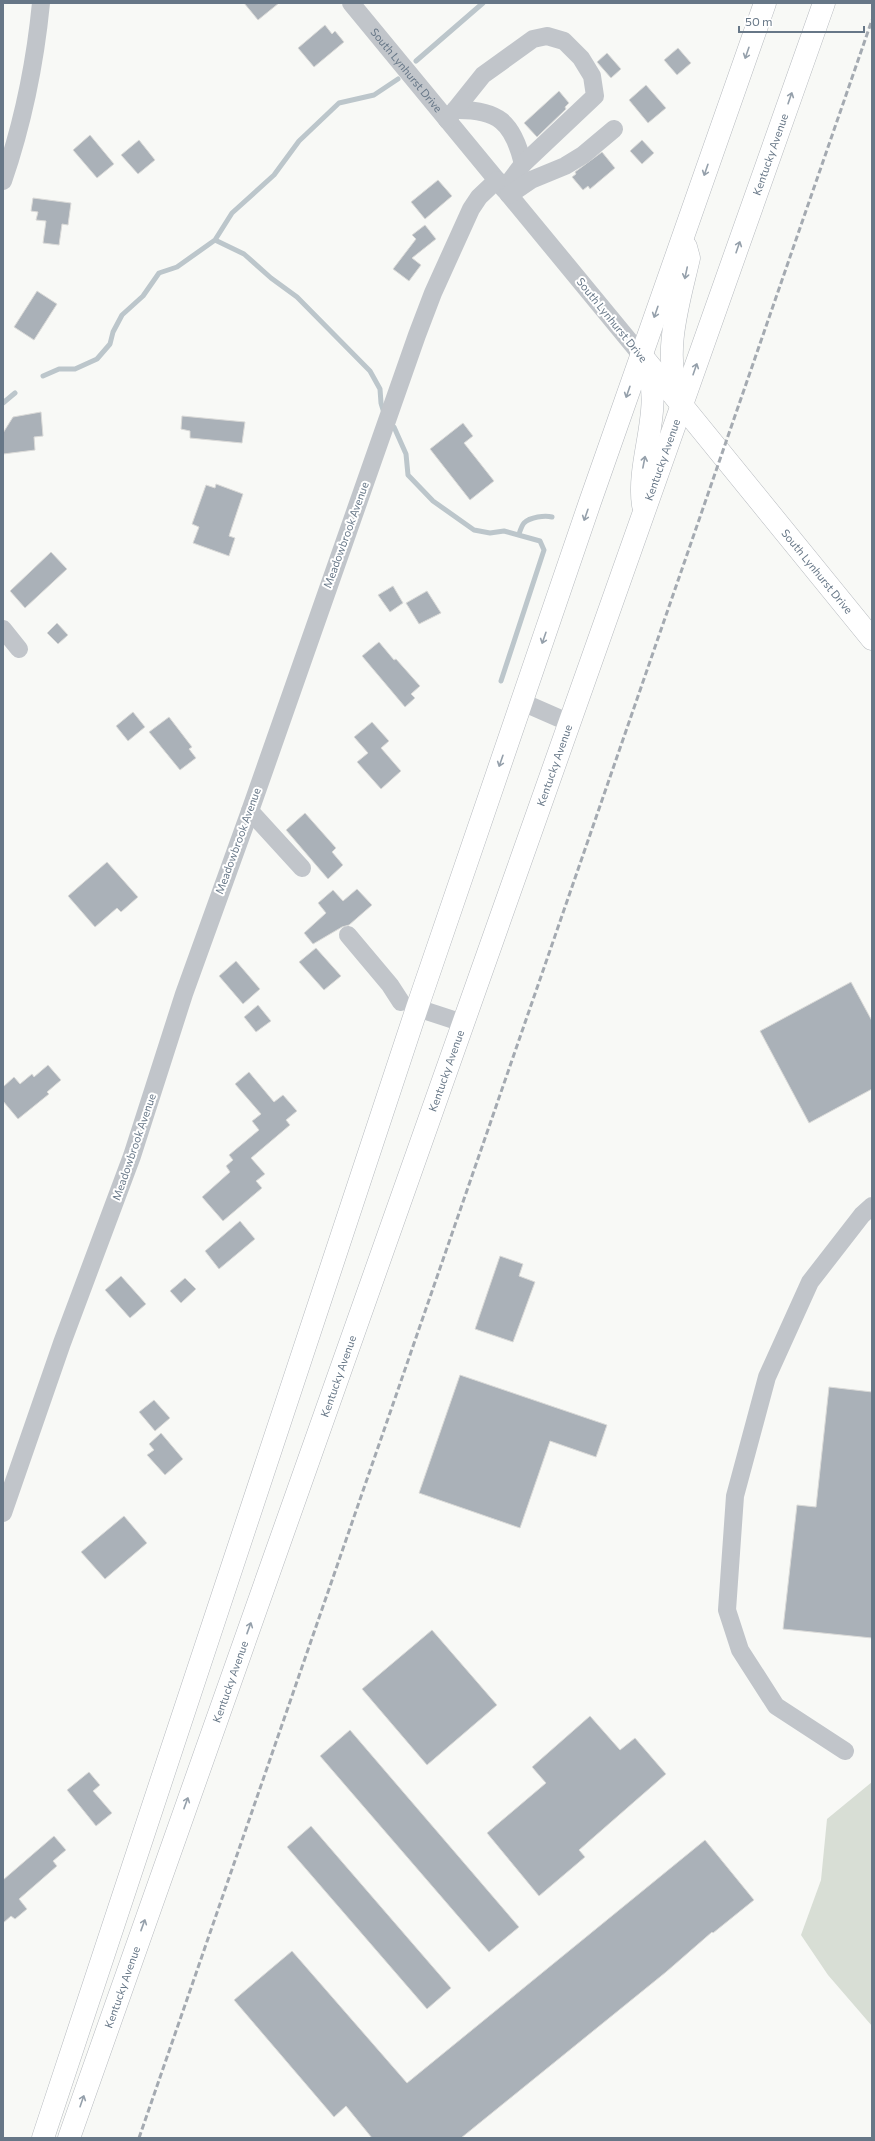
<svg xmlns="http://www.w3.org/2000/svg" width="875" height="2141" font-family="Commissioner,sans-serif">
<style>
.green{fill:#d8ded5}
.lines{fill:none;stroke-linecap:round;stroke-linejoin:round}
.stream{stroke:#bcc6cb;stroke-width:5}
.building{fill:#aab1b8;stroke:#dadad8}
.major-casing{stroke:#b5b9be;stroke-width:23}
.minor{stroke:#c1c5ca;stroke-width:18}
.major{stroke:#fff;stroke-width:22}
.rail{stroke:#a4aab1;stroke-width:3;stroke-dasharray:6 3;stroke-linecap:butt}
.oneway{stroke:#95a0ab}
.labels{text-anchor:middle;stroke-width:4;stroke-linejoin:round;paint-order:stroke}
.street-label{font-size:11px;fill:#677787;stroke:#fff}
</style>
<rect width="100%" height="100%" fill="#f8f9f6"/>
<path class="green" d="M872,1782V2026L828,1975L801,1935L821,1880L827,1819Z"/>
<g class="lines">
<path class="stream" d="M416,61L483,3
M215,240L244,254L271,278L297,297L370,371L380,389L381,403L384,413
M43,376L59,369H75L97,359L110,344L113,332L122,315L143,296L159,273L177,267L215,240L232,213L274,175L299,141L339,103L374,95L398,79
M3,403L15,393
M394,427L406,454L408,475L433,501L474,530L490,533L504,531L540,541L544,550L501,681
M519,534C520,531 522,525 524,523C530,517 545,515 552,517"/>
</g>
<path class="building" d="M244,3H279L258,20Z
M325,25L332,34L335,31L344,42L314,67L298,48Z
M678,48L691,63L677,75L664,60Z
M607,53L621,69L611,78L597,62Z
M646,85L666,108L648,123L629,100Z
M559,91L569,103L565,107L566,109L537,137L524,123Z
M90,135L114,164L97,178L73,150Z
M139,140L155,160L138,174L121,155Z
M642,140L654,153L642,164L630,151Z
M602,152L615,168L590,189L588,186L583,190L572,177L576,174L575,172Z
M438,180L452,196L425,219L411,202Z
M33,198L71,203L68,225L62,224L59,245L43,243L46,221L36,220L38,212L31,211Z
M425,225L436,239L412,258L421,265L409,281L393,269L416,239L412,235Z
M37,291L57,304L34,340L14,327Z
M41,412L43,436L34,437L35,450L3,454V433L13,417Z
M182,416L245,422L242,443L190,438V431L181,429Z
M463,423L473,436L464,443L494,481L470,500L430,449Z
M216,484L243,494L229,536L235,538L229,556L193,543L199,527L192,524L206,485L215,488Z
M51,552L67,569L25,608L10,591Z
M393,586L403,603L390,612L378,595Z
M427,591L441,613L419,624L406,603Z
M57,623L68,635L58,644L47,633Z
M379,642L394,660L396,659L420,686L411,694L415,698L405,707L362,656Z
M133,712L145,727L128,741L116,726Z
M169,717L192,747L189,749L196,758L180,770L149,732Z
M372,722L389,741L381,748L401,771L381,789L357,762L368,753L354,737Z
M305,813L336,848L332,852L343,865L328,879L286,830Z
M107,862L138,897L121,912L117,908L95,927L68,896Z
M357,889L372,905L349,925L342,927L313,944L304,933L326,913L318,903L333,890L343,901Z
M316,948L341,976L324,990L299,962Z
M236,961L260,989L243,1004L219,976Z
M851,982L872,1021V1089L809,1123L760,1031Z
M258,1005L271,1021L256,1032L244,1017Z
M48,1065L61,1080L47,1092L49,1094L18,1119L3,1101V1087L14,1077L20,1084L32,1074L34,1077Z
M249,1072L274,1102L283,1095L297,1111L286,1120L290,1125L251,1158L265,1174L256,1181L262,1188L223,1221L202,1197L230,1172L226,1166L233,1160L229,1155L259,1130L252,1121L261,1114L235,1084Z
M240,1221L255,1239L219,1269L205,1251Z
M500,1256L523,1264L519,1276L535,1282L513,1342L475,1329Z
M121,1276L146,1304L130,1318L105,1290Z
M185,1278L196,1289L181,1303L170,1291Z
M460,1375L607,1425L596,1457L550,1441L520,1528L419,1493Z
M829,1387L872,1392V1638L783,1629L797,1505L816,1507Z
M154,1400L170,1418L155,1431L139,1412Z
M161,1433L183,1459L165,1475L147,1455L154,1450L149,1444Z
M124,1516L147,1543L105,1579L81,1552Z
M432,1630L497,1705L427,1765L362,1689Z
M590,1716L620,1750L635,1738L666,1774L579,1850L585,1857L539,1896L487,1833L546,1783L532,1767Z
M350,1730L519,1927L489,1952L320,1756Z
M89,1772L100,1785L93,1791L112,1813L96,1826L67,1790Z
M311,1826L451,1988L427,2009L287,1847Z
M54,1836L66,1850L53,1861L57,1866L19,1899L27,1909L15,1919L11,1916L3,1923V1880Z
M705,1840L754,1900L713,1933L712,1932L666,1972L461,2138H372L346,2106L334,2117L234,2000L292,1951L407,2083Z"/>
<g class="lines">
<g class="major-casing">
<g id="major">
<path id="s2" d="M641,355L872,639"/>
<path d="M679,397C662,354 679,302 689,258L686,247"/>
<path d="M643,505C636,460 666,405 645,363"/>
<path d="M43,2138L417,1008L590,502L765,3"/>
<path id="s3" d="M69,2138L824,3"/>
</g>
</g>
<g class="minor">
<path id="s1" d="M351,3L641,355"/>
<path d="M455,110C498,109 513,122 523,164"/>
<path d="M447,120L483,75L533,39L547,36L564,41L581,58L592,76L595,96L523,164L504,189"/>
<path d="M3,181C23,123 35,64 41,3"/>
<path d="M509,195L531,180L565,166L583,155L614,129"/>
<path d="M3,629L19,649"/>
<path d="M522,702L570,723"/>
<path d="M250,811L302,868"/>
<path d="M348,935L390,985L401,1002"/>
<path d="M417,1008L463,1023"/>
<path d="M3,1513L62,1343L132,1156L184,994L250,811L417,335L433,293L471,209L479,197L497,180"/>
<path d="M845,1751L776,1706L740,1650L727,1610L735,1496L767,1377L810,1282L862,1215L872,1206"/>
</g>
<use href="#major" class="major"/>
<path class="rail" d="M139,2138L872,20"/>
</g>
<defs><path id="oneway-shaft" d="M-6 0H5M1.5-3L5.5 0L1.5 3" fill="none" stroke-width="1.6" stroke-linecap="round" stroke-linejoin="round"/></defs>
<g class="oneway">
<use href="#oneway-shaft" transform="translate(747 53) rotate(109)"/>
<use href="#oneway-shaft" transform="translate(790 98) rotate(-71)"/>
<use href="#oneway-shaft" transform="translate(706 170) rotate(109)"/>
<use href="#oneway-shaft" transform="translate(738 247) rotate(-71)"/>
<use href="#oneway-shaft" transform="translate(686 273) rotate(102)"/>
<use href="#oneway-shaft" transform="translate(656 312) rotate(109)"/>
<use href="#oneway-shaft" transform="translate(695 369) rotate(-71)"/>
<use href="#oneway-shaft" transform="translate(628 392) rotate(109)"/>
<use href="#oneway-shaft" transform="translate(644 462) rotate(-79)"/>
<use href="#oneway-shaft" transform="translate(586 515) rotate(109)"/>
<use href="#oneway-shaft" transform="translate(544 638) rotate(109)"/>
<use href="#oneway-shaft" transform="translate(501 761) rotate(109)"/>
<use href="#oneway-shaft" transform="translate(249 1628) rotate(-70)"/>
<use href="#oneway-shaft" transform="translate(186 1803) rotate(-70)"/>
<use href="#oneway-shaft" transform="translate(143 1925) rotate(-70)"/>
<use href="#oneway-shaft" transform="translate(82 2101) rotate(-71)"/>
</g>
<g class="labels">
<g class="street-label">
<text dy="4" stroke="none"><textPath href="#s1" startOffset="87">South Lynhurst Drive</textPath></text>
<text dy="4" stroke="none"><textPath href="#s3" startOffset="2104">Kentucky Avenue</textPath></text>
<text transform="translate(612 320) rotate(51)" y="4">South Lynhurst Drive</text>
<text dy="4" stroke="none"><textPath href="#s3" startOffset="1780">Kentucky Avenue</textPath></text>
<text transform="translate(346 535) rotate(-70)" y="4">Meadowbrook Avenue</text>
<text dy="4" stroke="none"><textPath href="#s2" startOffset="279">South Lynhurst Drive</textPath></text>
<text dy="4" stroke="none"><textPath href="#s3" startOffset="1456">Kentucky Avenue</textPath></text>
<text transform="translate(238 841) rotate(-70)" y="4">Meadowbrook Avenue</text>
<text dy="4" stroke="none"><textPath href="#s3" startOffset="1132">Kentucky Avenue</textPath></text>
<text transform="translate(134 1147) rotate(-71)" y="4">Meadowbrook Avenue</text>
<text dy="4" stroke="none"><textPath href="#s3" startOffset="808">Kentucky Avenue</textPath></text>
<text dy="4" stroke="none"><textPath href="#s3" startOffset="484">Kentucky Avenue</textPath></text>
<text dy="4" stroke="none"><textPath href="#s3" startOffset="160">Kentucky Avenue</textPath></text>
</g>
</g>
<rect width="875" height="2141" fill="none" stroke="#677787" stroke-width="8"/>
<path d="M739 26v6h125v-6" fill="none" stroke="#677787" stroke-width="2"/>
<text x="745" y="26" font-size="12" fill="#677787" stroke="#ffffff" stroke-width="3" paint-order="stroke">50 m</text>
</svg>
